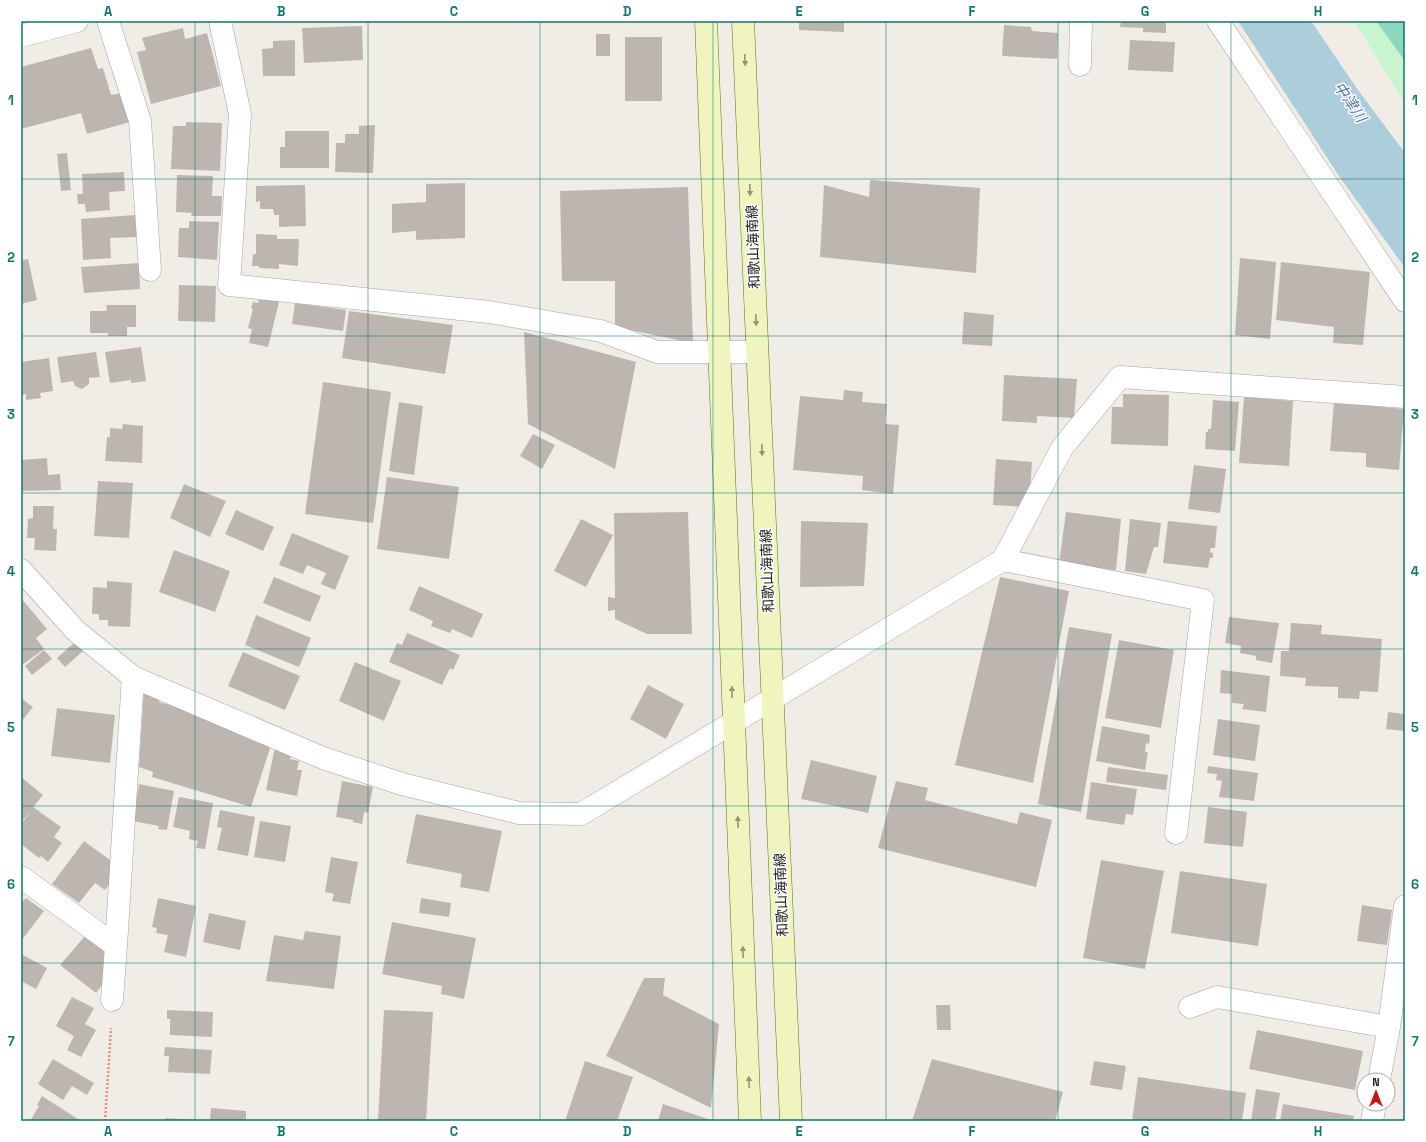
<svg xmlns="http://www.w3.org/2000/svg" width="1426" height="1142" font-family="'Space Grotesk','Noto Sans JP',sans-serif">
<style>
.park{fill:#c9f5ce}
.pitch{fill:#8cd8be}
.water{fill:#accdda}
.building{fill:#bdb6b0}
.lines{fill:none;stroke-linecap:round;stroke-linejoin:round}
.street-casing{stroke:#a4a4a4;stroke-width:23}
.secondary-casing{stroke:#62700e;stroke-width:23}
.path{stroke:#ef8a79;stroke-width:2.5;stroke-dasharray:2 2;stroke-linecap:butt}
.street{stroke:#fff;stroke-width:22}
.secondary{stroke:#f0f5c0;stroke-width:22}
.oneway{fill:#929578}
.grid{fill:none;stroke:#0f766e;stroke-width:1;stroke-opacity:0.55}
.labels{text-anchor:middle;stroke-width:3;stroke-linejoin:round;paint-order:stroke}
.street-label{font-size:14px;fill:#202020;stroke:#fff}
.water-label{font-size:15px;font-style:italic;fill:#5176a1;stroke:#fff}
.neatline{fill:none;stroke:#0f766e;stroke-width:1.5}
.grid-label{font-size:13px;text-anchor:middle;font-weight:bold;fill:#0f766e}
</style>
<rect width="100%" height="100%" fill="#f0ede7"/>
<path class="park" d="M1354,21H1405V103Z"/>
<path class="pitch" d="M1376,21H1405V61Z"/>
<path class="water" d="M1238,21H1311L1358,90L1405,153V268L1339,176Z"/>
<path class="building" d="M799,21H844V32L799,30Z
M1121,21H1166V33L1143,32V28L1120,27Z
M1004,25L1031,27L1032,31L1058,33L1057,59L1002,56Z
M362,26L363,60L304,63L302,28Z
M183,28L185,39L207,33L221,86L151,104L137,52L146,50L142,38Z
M596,34H610V56H596Z
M625,37H662V101H625Z
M295,40V76H263L262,49L273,48V41Z
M1130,40L1175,42L1173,72L1128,70Z
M91,48L98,69L103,68L111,95L123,93L130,122L87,134L81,113L21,129V67Z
M186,122L222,123L220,171L171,169L173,126H186Z
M375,125L373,173L335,172L336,143H345V134H359V126Z
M285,131H329V168H280V147H285Z
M67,153L71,190L61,191L57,154Z
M124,172L125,191L109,192L110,210L86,212L85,204H78L77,194H83L82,174Z
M177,175L213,176L212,196H222L221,216H191L192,213L176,212Z
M870,180L980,188L976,273L820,257L824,185L869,197Z
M465,183V238L416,240V231L392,233V204L426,202V184Z
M305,185L306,226L279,227V215H274L273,209H260V201L256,202V186Z
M688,187L693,343L615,327V281H562L560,191Z
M135,215L137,237L110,238L111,258L83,260L81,219Z
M189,221L219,222L217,260L178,257L179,228H189Z
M256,234L277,235V239H299L298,266L279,264V269L259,268V266H252L253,254H256Z
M1240,258L1276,262L1270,339L1235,335Z
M28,259L37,300L21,304V261Z
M1281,262L1370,272L1363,345L1333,343L1334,327L1276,320Z
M139,263L140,289L84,293L81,267Z
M179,285L216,286L215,322L178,321Z
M260,293L280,298L268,347L249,343L252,329L248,328L253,309L251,308L253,302L258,303Z
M295,303L346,310L343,331L292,324Z
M106,305H136V327H127V336H108V333H90V311H107Z
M349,311L453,325L445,374L342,358Z
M964,312L994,315L992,346L962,344Z
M524,332L636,362L615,469L528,424Z
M141,347L146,381L131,383V380L110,383L105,352Z
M96,352L100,377L89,378V384L82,389L75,386L73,381L61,383L57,357Z
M49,358L53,391L40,393L41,398L26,400V394L21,395V362Z
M1004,375L1077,379L1074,418L1037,416V423L1002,421Z
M323,382L391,392L373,523L305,514Z
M844,390L863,392L862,402L887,404L885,424L899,425L893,494L862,490L863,476L793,470L800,396L843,400Z
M1123,394L1169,395L1168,446L1111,444L1112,407H1123Z
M1244,397L1293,401L1289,466L1239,463Z
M1213,400L1239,402L1235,451L1205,449L1206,432H1208V429H1211Z
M399,402L423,406L414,475L389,471Z
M1334,402L1404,409L1399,470L1366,467V453L1330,451Z
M123,424L143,426L142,463L105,461L107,437H110V428L122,429Z
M533,434L555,445L542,469L520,456Z
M47,458L48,475L60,474L61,490L21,491V460Z
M996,459L1032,462L1029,507L993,505Z
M1194,465L1226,469L1220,513L1188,509Z
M387,477L459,487L449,559L377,549Z
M98,481L133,483L129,538L94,536Z
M184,484L226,501L210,537L170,518Z
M33,506H54L53,529H57L56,551L34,550L35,538H27L28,519L33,518Z
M236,510L274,527L263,551L225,534Z
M688,512L692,634H647L615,619V610L608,611V597L615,598L614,513Z
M1066,512L1121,519L1116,570L1059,564Z
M581,519L613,535L586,587L554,571Z
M1130,519L1161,523L1158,547H1154L1146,574L1125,571Z
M801,521L868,523L864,586L800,587Z
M1168,521L1217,526L1215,548H1211L1210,552L1213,553V558H1210L1208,568L1163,563Z
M292,533L349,556L335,590L321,584L326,573L307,565L303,574L279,565Z
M174,550L230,571L215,612L159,592Z
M274,577L321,596L310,622L263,603Z
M1000,577L1069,591L1033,783L955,765Z
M107,581L132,583L130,627L108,626V620H99V614H92L93,587L107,588Z
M419,586L483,614L472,638L452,629L450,633L431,626L433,621L409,610Z
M21,598L47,629L36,638L44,649L21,666Z
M256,615L311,638L299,667L245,645Z
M1229,617L1279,623L1272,663L1256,660V656L1240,653L1241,646L1225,643Z
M1291,623L1322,625L1321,634L1382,639L1378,692L1360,691L1359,699L1338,698V687L1305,686L1306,678L1280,676L1281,651H1289Z
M1069,627L1112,634L1081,812L1038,804Z
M407,633L460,655L453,670L450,668L442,685L389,662L397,643L402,645Z
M1119,640L1174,650L1161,728L1105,718Z
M75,642L83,651L65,667L57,658Z
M44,650L52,659L32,675L25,666Z
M243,652L300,676L285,710L228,686Z
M355,662L401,681L384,721L339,701Z
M1221,670L1270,676L1266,712L1242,709L1244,704L1232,703V694L1220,693Z
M648,685L684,704L666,739L630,719Z
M144,689L161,694L159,702L274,736L251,807L152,777L153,772L139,767Z
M21,698L33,707L21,722Z
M57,708L115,715L110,763L51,756Z
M1388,712L1405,714V731L1386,729Z
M1218,719L1260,725L1255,761L1213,755Z
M1102,726L1150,735L1149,744L1146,743L1145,752H1148L1145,770L1096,761Z
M275,747L292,751L290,759L299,761L297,770H302L297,796L266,790Z
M811,760L877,776L868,813L801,799Z
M1208,766L1258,773L1254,801L1219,797L1222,781L1216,780L1217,774L1207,773Z
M1108,767L1168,775L1166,790L1106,782Z
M21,777L43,795L33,807L61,827L54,837L62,843L48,862L41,856L39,858L21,844V824L31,811L23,820L21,819Z
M342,781L373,787L368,813L364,812L362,824L353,822V820L336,817Z
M896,781L928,788L925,800L1017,824L1020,812L1052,820L1036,887L878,848Z
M1091,782L1137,789L1133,815L1126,814L1124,825L1086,819Z
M139,784L174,791L167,830L158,829L159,826L133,821Z
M179,797L213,803L205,849L196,848L198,841L189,839L190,831L173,827Z
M1208,807L1247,812L1243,847L1204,843Z
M220,810L255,817L248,856L217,850L222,828L217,827Z
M416,814L502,831L489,892L460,887L462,874L406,863Z
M260,821L291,826L285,862L254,857Z
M84,841L121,868L105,890L95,883L79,903L52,884Z
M331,857L358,862L350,904L332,901L334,894L325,892Z
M1101,860L1164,871L1145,969L1083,958Z
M1180,871L1267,884L1258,946L1171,933Z
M26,898L44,911L21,941V899L23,901Z
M158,898L196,906L186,957L164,952L168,935L156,933L157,928L152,927Z
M421,898L451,903L449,917L419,913Z
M1362,905L1392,910L1387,945L1357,941Z
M209,913L246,921L240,950L203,942Z
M392,922L476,938L464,999L441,994L442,986L382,974Z
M305,931L341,936L334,989L266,981L274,935L303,940Z
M86,935L120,961L96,993L60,965Z
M21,954L47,968L36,989L21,981Z
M644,978H665L663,995L719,1024L711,1108L606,1056Z
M72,997L94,1008L85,1024L96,1030L81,1057L67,1050L74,1036L56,1026Z
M936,1005H950L951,1030H937Z
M167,1010L213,1012L212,1037L170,1035V1019H167Z
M384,1010L433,1012L426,1121H378Z
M1257,1030L1363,1051L1355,1090L1249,1069Z
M165,1047L212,1050L210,1074L168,1072L169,1056H164Z
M53,1059L94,1083L87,1095L72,1086L63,1100L38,1084Z
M932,1059L1063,1092L1055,1121H912Z
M585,1061L633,1077L617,1121H565Z
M1094,1061L1126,1066L1122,1090L1090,1085Z
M1138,1077L1246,1093L1242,1121H1132Z
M1256,1089L1280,1093L1275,1121H1251Z
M42,1096L81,1121H30L39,1106L37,1105Z
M663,1104L714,1121H658Z
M1283,1104L1354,1116L1353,1121H1280Z
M211,1108L246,1111V1120L210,1121Z
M165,1118L200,1120V1121H165Z"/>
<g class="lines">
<g class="street-casing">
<path id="street" d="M108,21L140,121L150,270
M220,21L240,114L229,285L489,312L601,331L657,352H757
M1218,21L1405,301
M21,36L77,21
M1080,65L1081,21
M1003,560L1203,600L1176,833
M21,570L76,631L133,677L323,758L402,784L519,813L581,814L1003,560L1062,448L1120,377L1405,397
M21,877L116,946L133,677
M112,1000L116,946
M1190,1007L1217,997L1389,1027
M1379,1080L1389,1027L1405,906
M1372,1121L1375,1104"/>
</g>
<g class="secondary-casing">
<path id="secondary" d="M706,21L750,1121
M743,21L791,1121"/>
</g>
<path class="path" d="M105,1121L111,1028"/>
<use href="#street" class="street"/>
<use href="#secondary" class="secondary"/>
</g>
<defs><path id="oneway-solid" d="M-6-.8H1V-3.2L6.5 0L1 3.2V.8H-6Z"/></defs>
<g class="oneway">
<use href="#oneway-solid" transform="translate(745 60) rotate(88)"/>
<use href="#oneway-solid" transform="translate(750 190) rotate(88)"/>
<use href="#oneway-solid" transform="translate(756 320) rotate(88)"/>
<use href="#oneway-solid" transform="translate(762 450) rotate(88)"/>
<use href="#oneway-solid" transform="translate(732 692) rotate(-92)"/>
<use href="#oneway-solid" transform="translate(738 822) rotate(-92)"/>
<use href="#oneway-solid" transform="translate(743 952) rotate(-92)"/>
<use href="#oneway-solid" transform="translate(749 1082) rotate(-92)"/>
</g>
<path class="grid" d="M195,21V1121M368,21V1121M540,21V1121M713,21V1121M886,21V1121M1058,21V1121M1231,21V1121M21,179H1405M21,336H1405M21,493H1405M21,649H1405M21,806H1405M21,963H1405"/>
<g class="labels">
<g class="street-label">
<text transform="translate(753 247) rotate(-92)" y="5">和歌山海南線</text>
<text transform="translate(767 571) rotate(-92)" y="5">和歌山海南線</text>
<text transform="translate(781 895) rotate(-92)" y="5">和歌山海南線</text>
</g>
<g class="water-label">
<text transform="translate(1350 102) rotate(56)" y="5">中津川</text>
</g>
</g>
<rect width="1426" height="1142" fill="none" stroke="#ffffff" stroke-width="44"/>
<g transform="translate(1376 1092)"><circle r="19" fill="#ffffff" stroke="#a6a6a6"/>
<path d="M0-3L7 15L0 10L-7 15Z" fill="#c01811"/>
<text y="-6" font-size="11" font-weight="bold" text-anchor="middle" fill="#202020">N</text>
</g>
<rect x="22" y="22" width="1382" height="1098" class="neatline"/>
<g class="grid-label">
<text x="108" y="16">A</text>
<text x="281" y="16">B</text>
<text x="454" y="16">C</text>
<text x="627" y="16">D</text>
<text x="799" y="16">E</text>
<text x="972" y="16">F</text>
<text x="1145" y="16">G</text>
<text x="1318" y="16">H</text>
<text x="11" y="105">1</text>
<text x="1415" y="105">1</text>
<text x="11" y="262">2</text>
<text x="1415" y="262">2</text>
<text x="11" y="419">3</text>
<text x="1415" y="419">3</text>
<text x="11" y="576">4</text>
<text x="1415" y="576">4</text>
<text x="11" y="732">5</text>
<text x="1415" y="732">5</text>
<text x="11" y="889">6</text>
<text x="1415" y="889">6</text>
<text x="11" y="1046">7</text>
<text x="1415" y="1046">7</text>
<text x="108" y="1136">A</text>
<text x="281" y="1136">B</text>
<text x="454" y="1136">C</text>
<text x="627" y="1136">D</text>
<text x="799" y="1136">E</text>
<text x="972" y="1136">F</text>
<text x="1145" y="1136">G</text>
<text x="1318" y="1136">H</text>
</g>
</svg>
